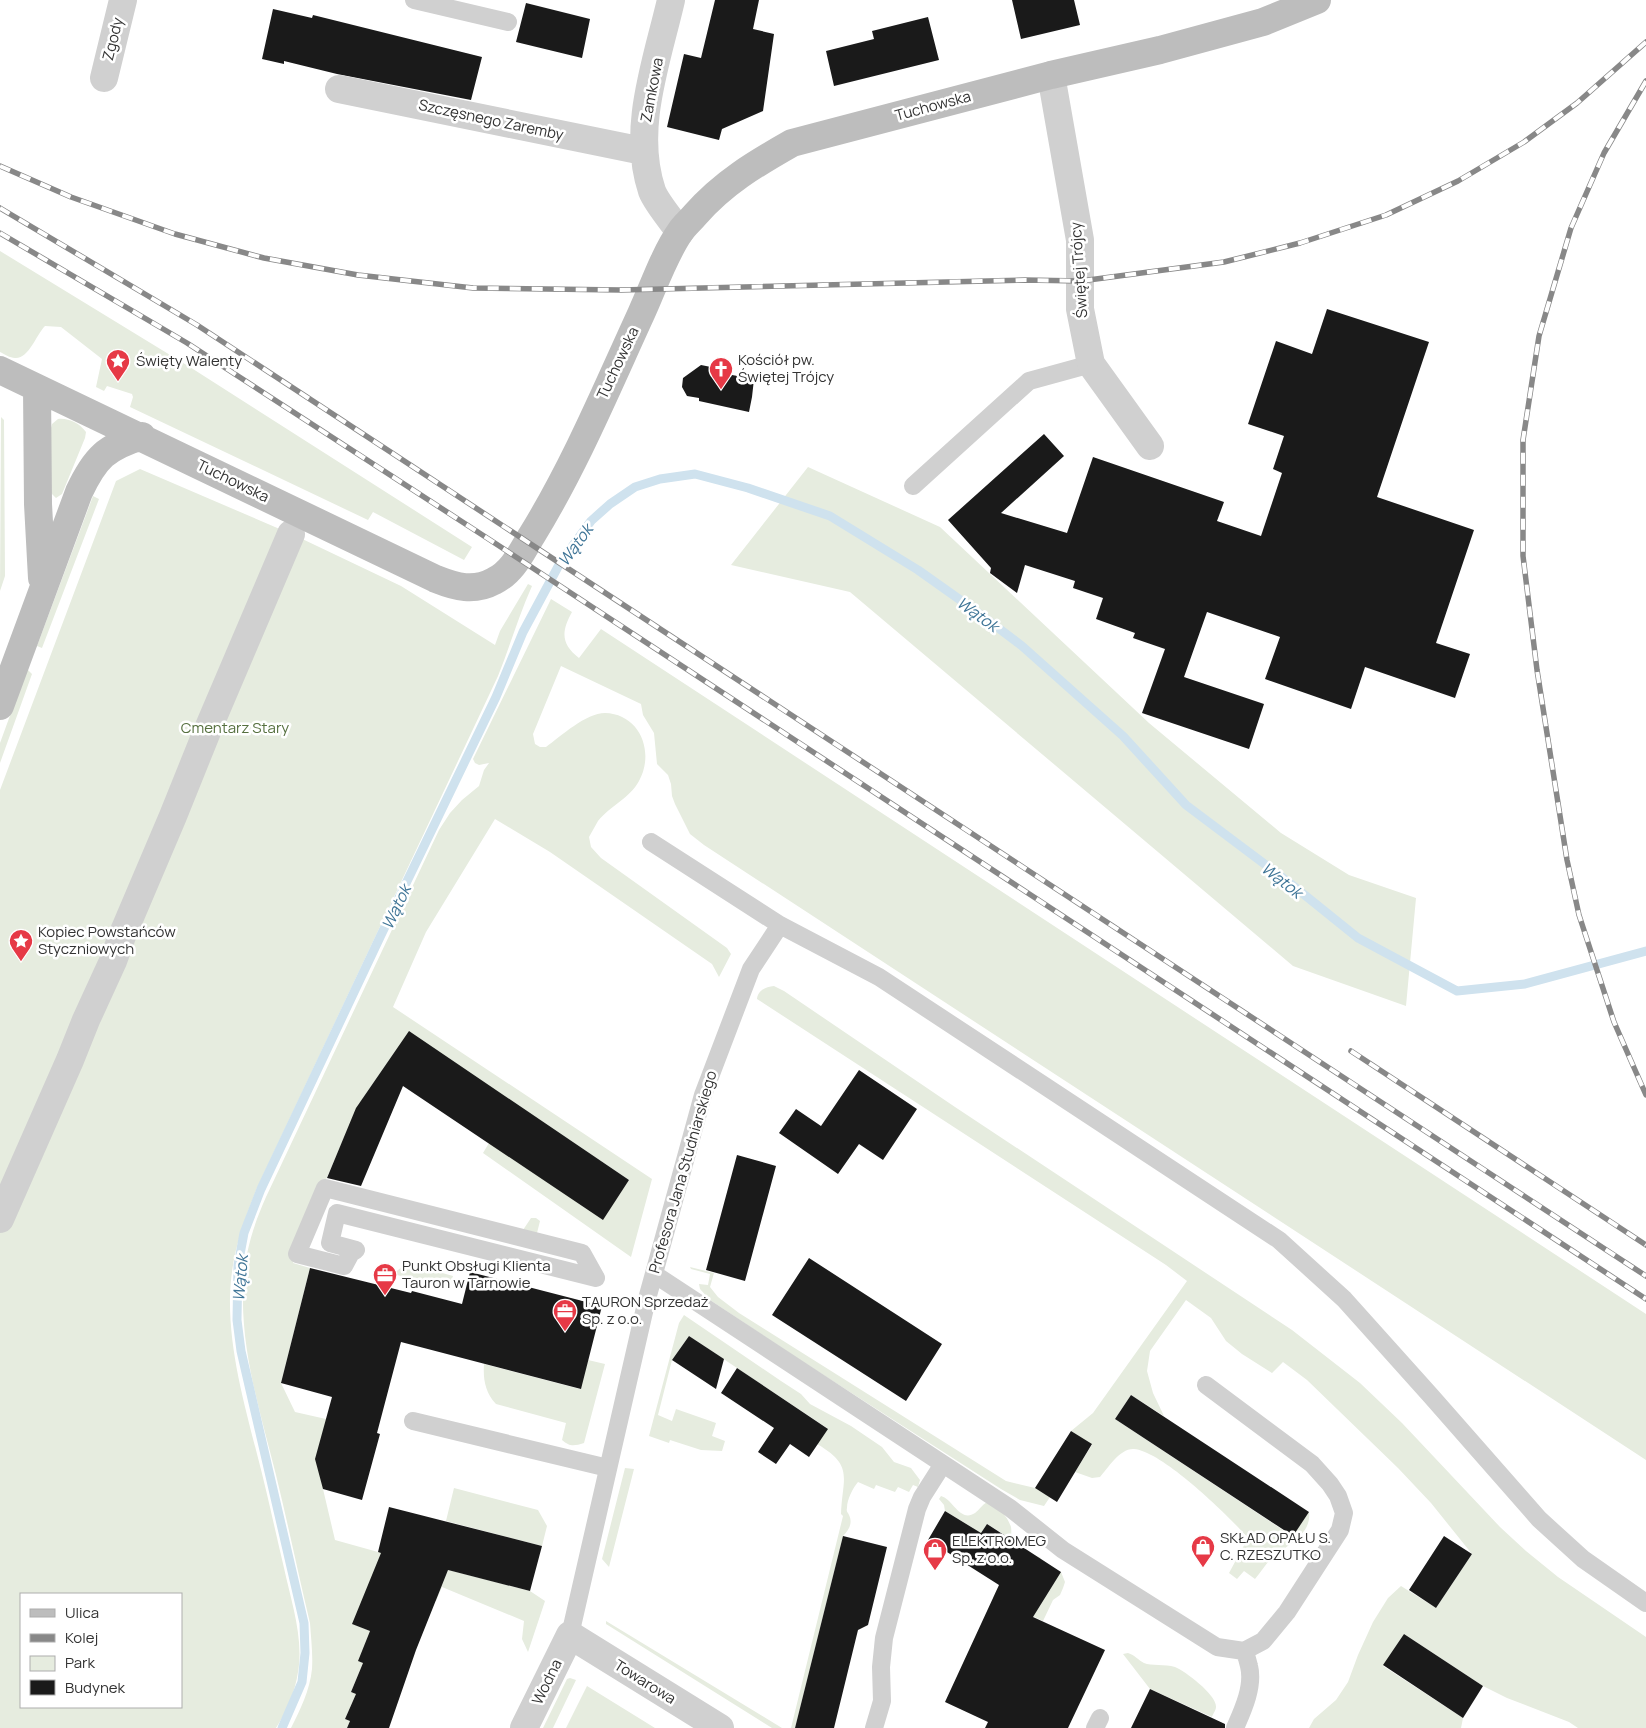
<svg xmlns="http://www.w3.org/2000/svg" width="1646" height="1728" font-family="Manrope,sans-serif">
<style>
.green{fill:#e6ecdf;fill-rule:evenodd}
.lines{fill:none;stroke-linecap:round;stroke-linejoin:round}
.stream{stroke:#cfe2ee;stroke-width:9}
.building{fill:#1a1a1a}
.lane{stroke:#d0d0d0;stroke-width:18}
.street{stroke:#d0d0d0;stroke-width:28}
.secondary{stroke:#bdbdbd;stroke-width:28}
.rail-casing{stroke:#888;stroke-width:5.5}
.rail{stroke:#fff;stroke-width:4;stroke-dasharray:11;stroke-linecap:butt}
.labels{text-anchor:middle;stroke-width:5;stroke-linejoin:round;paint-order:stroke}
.street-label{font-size:15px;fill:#333;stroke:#fff}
.poi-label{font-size:15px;fill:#333;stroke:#fff;text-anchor:start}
.park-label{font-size:15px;fill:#56703f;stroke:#fff}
.water-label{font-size:16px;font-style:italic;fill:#3f7597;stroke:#fff}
</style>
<rect width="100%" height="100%" fill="#fff"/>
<path class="green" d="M0,251L193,369L472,547L464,560L373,512L368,520L130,407L133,397L132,394L107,386L104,391L96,387L102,359L61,327L45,326C36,335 29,359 15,358C10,358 4,354 0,352Z
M1,417L4,420L5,576L0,591Z
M58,419C69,418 79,423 86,432L85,438L62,494L56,498L51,493V428L52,424Z
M808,467L940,527L1149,723L1281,833L1349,875L1416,898L1406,1006L1293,966L850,592L731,565Z
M140,469L296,536L401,586L495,645L500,631L528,584L532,586C519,615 510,646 498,676L257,1188C242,1226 231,1256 230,1297C229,1350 244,1403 257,1454C267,1492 275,1530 284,1568C291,1601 304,1638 298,1672C295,1692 287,1711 276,1728H0V790L116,481ZM21,1594H181V1707H21Z
M93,496L99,499L42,648L37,646Z
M551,599L572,612C561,632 561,644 579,658L601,629L1646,1314V1460L704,845L690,834L675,804L672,796L671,784L668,775L657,764L654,733L643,715L641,704L561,666L533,734L535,744L540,747H546C561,736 586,713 605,713C640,714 655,752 639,781C630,798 610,806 598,821C595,826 592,832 589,837L591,847L601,858L727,948L731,954L719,977L712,964L550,852L495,819L426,932L393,1007L652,1179L631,1257L483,1153L489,1143L603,1219L629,1180L409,1032L363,1098L390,1116L359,1103L325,1182L521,1233L531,1218H536L540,1221L535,1241L325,1189L293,1263L310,1268L281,1383L295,1412L326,1419L323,1489L335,1540L378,1552L530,1591L545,1601L528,1652L522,1639L524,1621L442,1587L436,1601L372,1576L353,1624L370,1631L359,1661L363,1663L351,1692L356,1694L345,1719L350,1721L347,1728H291C300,1710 310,1690 312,1669C313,1654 311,1638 310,1623C298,1573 288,1524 276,1475C258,1403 233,1328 247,1254C251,1234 258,1215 266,1197L439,830L450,813L462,800L479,786L484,770L489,763L479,765L475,763L473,759Z
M27,669L32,674L0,763V743Z
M774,986L784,991L955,1107L1292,1330L1360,1383L1402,1423L1500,1527L1526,1551L1558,1577L1646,1637V1728H1578L1569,1722L1507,1698L1483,1686L1404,1634L1383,1666L1463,1718L1461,1728H1309L1314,1719L1336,1700L1348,1682L1358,1655L1373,1622L1388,1598L1401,1586L1436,1608L1472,1554L1431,1503L1398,1468L1307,1380L1283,1362L1272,1373L1242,1354L1226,1341L1211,1318L1186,1300L1150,1351L1147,1371L1153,1393L1164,1416L1131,1395L1115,1419L1292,1536L1309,1512C1312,1536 1284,1546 1270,1560C1265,1565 1260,1573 1255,1579L1244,1571L1237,1579L1229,1573L1248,1538C1229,1516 1162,1451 1134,1449C1120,1448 1108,1468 1100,1477L1092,1478L1075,1472L1092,1445L1071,1431L1093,1413L1187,1281L1166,1265L757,999C758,990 766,987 774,986Z
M407,1263L453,1276L450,1288L393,1274Z
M690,1267L714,1273L710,1287L718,1297L739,1313L1006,1481L1035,1488L1050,1497L1044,1506L1020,1500L1001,1489L797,1358L710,1300L700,1289L699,1284L708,1285L710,1274L691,1269Z
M684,1315L781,1381L801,1394L810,1404L851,1426L882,1447L894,1462L911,1468L920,1480L918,1487L913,1485L909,1492L898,1487L895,1492L876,1485L874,1489L858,1482C853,1488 847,1499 847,1508C846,1512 848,1512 849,1515C853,1523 849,1530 843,1536L795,1728H791L843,1516L841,1514C842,1478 855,1466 817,1444L827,1428L689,1336L672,1360L658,1415L672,1421L676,1409L716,1423L712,1436L725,1441L722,1451L701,1450L670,1440L669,1443L649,1436L679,1323Z
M588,1360L605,1364L584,1443C574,1446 570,1447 562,1440L566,1423L496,1404C485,1392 483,1379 484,1364L580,1389Z
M625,1468L634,1469L609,1567L602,1559Z
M454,1488L538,1510L547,1526L542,1546L446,1521Z
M941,1496C953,1499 960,1523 975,1513C979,1510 982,1505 987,1502C997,1504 1008,1517 1011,1527C1012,1533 1010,1538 1013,1543C1018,1550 1033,1554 1041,1558L1034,1570L1001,1549L1008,1537L987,1524L979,1536L972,1531L973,1528L945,1511L944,1505L939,1499Z
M1061,1572L1065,1582L1063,1588L1060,1595L1053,1600L1043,1621L993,1598L997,1589L1001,1586Z
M606,1621L782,1728H772L606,1624Z
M1128,1653C1135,1655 1138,1660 1144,1663C1151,1666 1165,1664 1175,1667C1185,1671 1217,1695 1216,1707C1216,1710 1213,1714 1212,1717L1150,1689L1123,1654Z
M570,1678L576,1680L553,1728H543L567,1679Z
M587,1686L655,1728H566Z"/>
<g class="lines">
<path class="stream" d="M282,1728L302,1682L305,1653L304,1623L241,1351L237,1320L238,1265L244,1233L261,1189L381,935L496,697L523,632L560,563L591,521L610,504L635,487L660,479L695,474L748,488L830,516L918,570L973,609L1022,646L1123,736L1186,805L1291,884L1358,938L1457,991L1525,984L1646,951"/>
</g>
<path class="building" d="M715,0H759L753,29L774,34L763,111L722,129L719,140L667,127L684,54L701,58Z
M1012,0H1074L1080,25L1021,39Z
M526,3L590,19L582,58L516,42Z
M273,9L312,18L313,15L482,57L471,100L337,74L284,61V64L262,59Z
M928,17L939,60L834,86L826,51L874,39L872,31Z
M1327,309L1429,342L1377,497L1474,530L1436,643L1470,654L1455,698L1365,667L1351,709L1265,679L1280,637L1207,612L1184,677L1264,704L1249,749L1142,713L1165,649L1133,638L1135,633L1096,619L1103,598L1073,588L1075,581L1025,565L1017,593L990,573L991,568L948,520L1044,434L1064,456L1001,513L1067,533L1093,457L1224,502L1217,521L1261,536L1282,473L1273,469L1284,436L1248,424L1276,341L1312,354Z
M701,365L721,369V373L754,379L752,397L749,412L699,401V398L687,396L682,387L683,378Z
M409,1031L629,1180L603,1220L403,1086L361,1186L327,1178L356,1108Z
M859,1070L917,1109L883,1160L859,1144L838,1174L779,1133L796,1109L821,1126Z
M737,1155L776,1166L745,1281L706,1270Z
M809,1258L942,1344L906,1401L772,1315Z
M310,1268L411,1293L412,1291L462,1304L470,1272L602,1306L581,1389L401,1342L377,1433L380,1434L362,1500L323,1489L315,1459L332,1397L281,1383Z
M689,1336L724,1359L716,1389L672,1360Z
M737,1368L828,1429L809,1457L790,1444L776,1464L758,1452L774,1428L721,1393Z
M1131,1395L1309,1512L1293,1536L1115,1419Z
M1071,1431L1092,1444L1057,1502L1035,1488Z
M389,1507L542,1546L530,1591L448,1570L416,1650L389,1728H347L350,1721L345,1719L356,1694L351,1692L363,1663L358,1661L370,1631L352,1624L381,1553L378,1552Z
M945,1511L981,1533L987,1524L1061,1572L1033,1617L1105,1650L1068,1728H985L988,1722L945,1702L999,1585L928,1540Z
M843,1536L887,1547L868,1625L858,1630L834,1728H795Z
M1444,1536L1472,1554L1436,1608L1409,1590Z
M1404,1634L1483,1686L1463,1718L1383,1665Z
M1150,1689L1225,1724V1728H1131Z"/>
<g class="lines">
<path class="lane" d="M414,0L508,22
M913,486L1029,381L1091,364
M651,842L780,925L879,977L1279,1240L1344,1299L1431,1396L1539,1519L1583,1559L1646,1603
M325,1188L582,1253L596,1278L337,1213L330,1243L356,1250L351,1253L344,1266L297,1254Z
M654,1274L1010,1508L1063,1550L1217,1647L1244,1651L1263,1641L1287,1612L1340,1530L1344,1513L1338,1496L1330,1484L1312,1464L1206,1385
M413,1421L608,1468
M570,1635L647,1299L703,1095L751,969L780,925
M874,1728L882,1701L881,1667L884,1638L917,1509L922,1497L943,1464
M1095,1728L1100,1718
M1235,1728C1243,1710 1254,1686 1249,1666C1248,1661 1246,1655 1244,1651"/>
<path class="street" d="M671,0C657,61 631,129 652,191C656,202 672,221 680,232
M1051,75L1080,240V309L1091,364L1150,446
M104,78L123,0
M339,89L643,151
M0,1219L70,1060L86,1020L113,961L122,936L173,816L208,729L291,534
M524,1728L570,1635L720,1728"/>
<path class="secondary" d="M0,370C146,439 291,509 436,579C456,587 474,592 494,581C513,572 522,551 532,535C575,465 607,388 641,314C653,288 664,255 680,232C684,226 690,221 695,215C723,183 755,164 792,143L1051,75L1160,50L1263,22L1317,0
M37,388L38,504L42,578
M0,706L79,492C95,458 106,447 142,436"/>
<g class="rail-casing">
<path id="rail" d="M1646,81L1604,153L1571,228L1539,336L1523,440V556L1537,670L1567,860L1579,915L1614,1022L1646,1095
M0,166L71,197L175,234L264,258L358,275L473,288L621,290L1025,280L1081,281L1224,262L1300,243L1386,215L1458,181L1524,142L1577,103L1646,42
M0,208L197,325L1646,1276
M0,233L187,343L484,536L1646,1299
M1351,1051L1646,1245"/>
</g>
<use href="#rail" class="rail"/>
</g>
<defs>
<g id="sight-pin" transform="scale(1.25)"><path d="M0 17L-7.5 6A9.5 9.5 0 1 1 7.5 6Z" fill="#e63946" stroke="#fff"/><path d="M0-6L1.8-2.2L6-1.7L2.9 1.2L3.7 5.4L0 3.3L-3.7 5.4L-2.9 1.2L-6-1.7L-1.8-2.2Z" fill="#fff"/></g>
<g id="church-pin" transform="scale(1.25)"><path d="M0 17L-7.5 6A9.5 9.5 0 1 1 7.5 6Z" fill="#e63946" stroke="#fff"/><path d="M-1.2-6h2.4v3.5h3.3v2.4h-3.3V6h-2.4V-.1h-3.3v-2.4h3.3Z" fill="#fff"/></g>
<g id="office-pin" transform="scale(1.25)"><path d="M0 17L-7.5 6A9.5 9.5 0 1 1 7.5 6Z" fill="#e63946" stroke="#fff"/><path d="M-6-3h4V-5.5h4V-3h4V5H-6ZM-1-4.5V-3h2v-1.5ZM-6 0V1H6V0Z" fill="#fff"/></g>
<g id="shop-pin" transform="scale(1.25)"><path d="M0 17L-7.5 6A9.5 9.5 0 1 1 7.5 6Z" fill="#e63946" stroke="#fff"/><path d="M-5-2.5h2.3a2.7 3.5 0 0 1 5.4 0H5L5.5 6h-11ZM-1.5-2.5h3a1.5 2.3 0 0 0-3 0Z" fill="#fff"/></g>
</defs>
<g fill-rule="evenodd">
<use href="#sight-pin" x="118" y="361"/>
<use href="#church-pin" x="721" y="369"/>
<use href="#sight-pin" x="21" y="941"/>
<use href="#office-pin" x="385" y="1275"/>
<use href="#office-pin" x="565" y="1311"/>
<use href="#shop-pin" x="1203" y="1547"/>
<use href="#shop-pin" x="935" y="1550"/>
</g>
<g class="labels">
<g class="street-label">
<text transform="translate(113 39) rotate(-76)" y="5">Zgody</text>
<text transform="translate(652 90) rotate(-79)" y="5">Zamkowa</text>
<text transform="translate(933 106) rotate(-15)" y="5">Tuchowska</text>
<text transform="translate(491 120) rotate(12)" y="5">Szczęsnego Zaremby</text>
<text transform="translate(1079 270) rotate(-94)" y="5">Świętej Trójcy</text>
<text transform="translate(618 363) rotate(-65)" y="5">Tuchowska</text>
<text transform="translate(233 481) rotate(26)" y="5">Tuchowska</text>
<text transform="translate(683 1172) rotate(-74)" y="5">Profesora Jana Studniarskiego</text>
<text transform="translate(547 1682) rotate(-64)" y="5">Wodna</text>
<text transform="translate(645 1682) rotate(32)" y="5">Towarowa</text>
</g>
<g class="poi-label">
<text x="738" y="365">Kościół pw.<tspan x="738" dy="17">Świętej Trójcy</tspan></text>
<text x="136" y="366">Święty Walenty</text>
<text x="38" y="937">Kopiec Powstańców<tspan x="38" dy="17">Styczniowych</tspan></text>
<text x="402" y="1271">Punkt Obsługi Klienta<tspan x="402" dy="17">Tauron w Tarnowie</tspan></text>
<text x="582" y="1307">TAURON Sprzedaż<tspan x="582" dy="17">Sp. z o.o.</tspan></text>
<text x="1220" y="1543">SKŁAD OPAŁU S.<tspan x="1220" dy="17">C. RZESZUTKO</tspan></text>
<text x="952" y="1546">ELEKTROMEG<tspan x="952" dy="17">Sp. z o.o.</tspan></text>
</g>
<g class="park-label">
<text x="235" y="733">Cmentarz Stary</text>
</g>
<g class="water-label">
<text transform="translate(575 545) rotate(-54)" y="6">Wątok</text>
<text transform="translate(978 614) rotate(36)" y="6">Wątok</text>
<text transform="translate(1282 880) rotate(38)" y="6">Wątok</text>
<text transform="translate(396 907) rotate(-65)" y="6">Wątok</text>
<text transform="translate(240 1278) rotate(-85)" y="6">Wątok</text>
</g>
</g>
<rect x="20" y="1593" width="162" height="115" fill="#ffffff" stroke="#adadad"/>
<rect x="30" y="1609" width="25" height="8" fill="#bdbdbd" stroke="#adadad"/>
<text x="65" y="1618" font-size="15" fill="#333333">Ulica</text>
<rect x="30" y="1634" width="25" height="8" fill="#888888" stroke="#adadad"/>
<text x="65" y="1643" font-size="15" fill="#333333">Kolej</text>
<rect x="30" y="1656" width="25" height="15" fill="#e6ecdf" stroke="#adadad"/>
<text x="65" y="1668" font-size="15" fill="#333333">Park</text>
<rect x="30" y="1680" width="25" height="15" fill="#1a1a1a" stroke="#adadad"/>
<text x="65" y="1693" font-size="15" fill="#333333">Budynek</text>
</svg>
